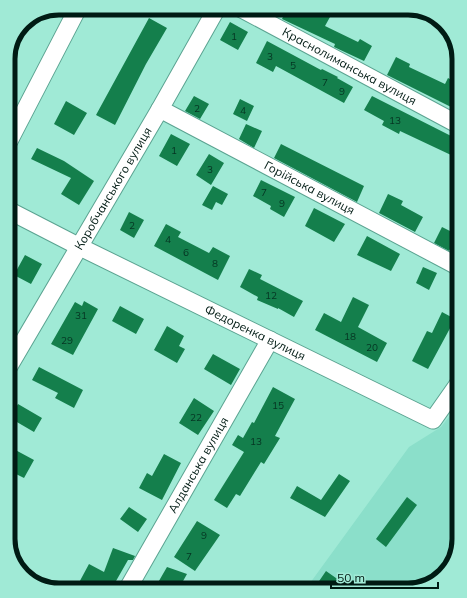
<svg xmlns="http://www.w3.org/2000/svg" width="467" height="598" font-family="Mulish,sans-serif">
<style>
.built{fill:#8bdfca}
.building{fill:#147f4c}
.lines{fill:none;stroke-linecap:round;stroke-linejoin:round}
.minor-casing{stroke:#5ba391;stroke-width:19}
.minor{stroke:#fff;stroke-width:17}
.labels{text-anchor:middle;stroke-width:3;stroke-linejoin:round;paint-order:stroke}
.number-label{font-size:10px;fill:#053422}
.street-label{font-size:12px;fill:#001b14;stroke:#a0ead6}
.rim{fill:none;stroke:#001b14;stroke-width:5}
</style>
<rect width="100%" height="100%" fill="#a0ead6"/>
<path class="built" d="M459,404V540L452,564L436,582L409,590H305L409,447L441,427Z"/>
<path class="building" d="M287,8H312L330,17L325,26L358,42L360,39L372,46L364,61L334,47L335,44L282,19Z
M149,18L167,28L146,64L115,125L96,115Z
M230,22L248,32L238,50L220,40Z
M267,41L321,70L322,69L338,77L337,78L353,87L344,103L276,66L273,72L256,63Z
M396,57L410,64L409,67L445,84L448,78L459,84V111L387,75Z
M194,96L209,104L200,119L185,111Z
M372,96L459,140L451,155L400,131L399,134L382,125L384,121L364,110Z
M240,99L254,106L247,121L233,114Z
M66,101L87,113L74,135L54,124Z
M246,124L262,131L254,148L239,139Z
M171,134L190,144L177,166L159,156Z
M281,144L364,186L357,202L274,158Z
M37,148L64,161L94,181L79,205L61,194L71,178L31,159Z
M209,154L224,163L211,185L196,175Z
M261,180L295,197L284,217L270,209L271,206L253,196Z
M213,186L228,194L222,205L216,202L212,210L202,205Z
M388,194L403,201L401,205L423,217L415,232L379,213Z
M314,208L345,224L334,242L305,226Z
M129,212L144,220L134,238L120,230Z
M166,224L181,232L178,237L209,253L213,247L230,256L218,280L154,246Z
M442,227L458,235L449,251L434,243Z
M367,236L400,254L391,271L357,255Z
M25,255L42,264L31,284L14,275Z
M423,267L437,273L429,290L416,283Z
M249,269L262,275L260,279L303,301L294,317L278,308V309L257,300L258,297L240,287Z
M353,297L369,305L358,327L387,343L377,362L315,330L324,313L341,322Z
M84,301L98,309L73,355L51,344L75,302L82,306Z
M120,306L144,319L136,334L112,321Z
M442,312L455,319L428,369L412,361L427,331L432,333Z
M167,326L184,336L179,346L185,349L177,363L154,350Z
M213,354L240,369L231,385L204,369Z
M39,367L83,390L74,408L55,398L58,393L32,380Z
M273,387L295,399L275,436L280,438L264,464L261,462L240,496L236,494L227,508L214,500L244,452L232,445L238,435L243,438L252,422L254,423Z
M194,398L214,411L198,435L179,423Z
M18,404L42,418L34,432L10,418Z
M8,446L34,460L24,478L8,470Z
M164,454L181,463L162,500L139,488L147,473L152,476Z
M339,474L350,481L325,517L290,498L297,486L321,500Z
M407,497L417,505L386,547L376,539Z
M129,507L147,519L138,532L120,519Z
M197,521L220,535L195,571L174,557Z
M113,548L135,556L133,560H128L112,588L109,590H75L89,564L104,572Z
M167,567L187,574L178,590H162L156,586Z
M326,571L353,590H313Z"/>
<g class="lines">
<g class="minor-casing">
<g id="minor">
<path id="s1" d="M240,8L459,125"/>
<path id="s2" d="M160,109L459,267"/>
<path d="M8,143L78,8"/>
<path id="s3" d="M8,210L78,246L433,420L459,383"/>
<path id="s4" d="M8,368L160,109L217,8"/>
<path id="s5" d="M127,590L270,340"/>
</g>
</g>
<use href="#minor" class="minor"/>
</g>
<g class="labels">
<g class="number-label">
<text x="234" y="40">1</text>
<text x="270" y="60">3</text>
<text x="293" y="69">5</text>
<text x="325" y="86">7</text>
<text x="342" y="95">9</text>
<text x="197" y="112">2</text>
<text x="243" y="114">4</text>
<text x="395" y="124">13</text>
<text x="174" y="154">1</text>
<text x="210" y="173">3</text>
<text x="264" y="196">7</text>
<text x="282" y="207">9</text>
<text x="132" y="229">2</text>
<text x="168" y="243">4</text>
<text x="186" y="256">6</text>
<text x="215" y="267">8</text>
<text x="271" y="299">12</text>
<text x="81" y="319">31</text>
<text x="350" y="340">18</text>
<text x="67" y="344">29</text>
<text x="372" y="351">20</text>
<text x="278" y="409">15</text>
<text x="196" y="421">22</text>
<text x="256" y="445">13</text>
<text x="204" y="539">9</text>
<text x="189" y="560">7</text>
</g>
<g class="street-label">
<text dy="4" stroke="none"><textPath href="#s1" startOffset="124">Краснолиманська вулиця</textPath></text>
<text dy="4" stroke="none"><textPath href="#s4" startOffset="208">Коробчанського вулиця</textPath></text>
<text dy="4" stroke="none"><textPath href="#s2" startOffset="169">Горійська вулиця</textPath></text>
<text dy="4" stroke="none"><textPath href="#s3" startOffset="276">Федоренка вулиця</textPath></text>
<text dy="4" stroke="none"><textPath href="#s5" startOffset="144">Алданська вулиця</textPath></text>
</g>
</g>
<path d="M0 0H467V598H0ZM59 15H408A44 44 0 0 1 452 59V539A44 44 0 0 1 408 583H59A44 44 0 0 1 15 539V59A44 44 0 0 1 59 15Z" fill="#a0ead6" fill-rule="evenodd"/>
<path class="rim" d="M59 15H408A44 44 0 0 1 452 59V539A44 44 0 0 1 408 583H59A44 44 0 0 1 15 539V59A44 44 0 0 1 59 15Z"/>
<path d="M331 582v6h107v-6" fill="none" stroke="#001b14" stroke-width="2"/>
<text x="337" y="582" font-size="12" fill="#001b14" stroke="#a0ead6" stroke-width="3" paint-order="stroke">50 m</text>
</svg>
